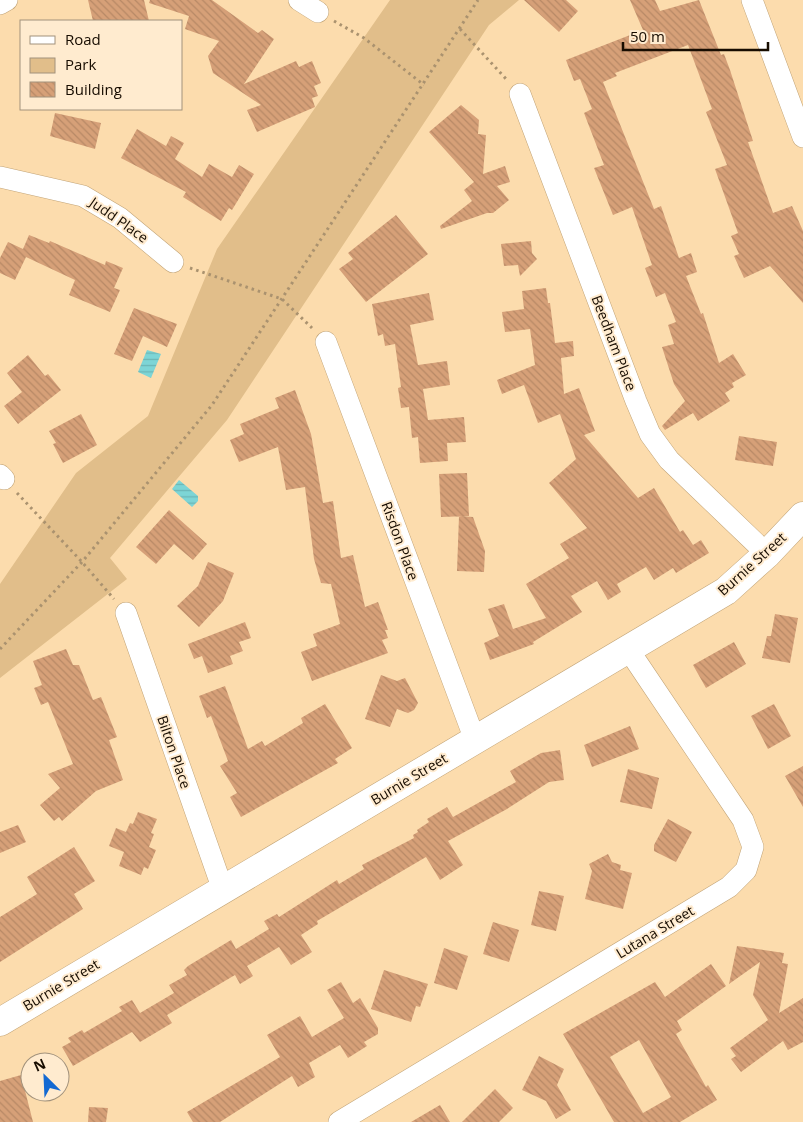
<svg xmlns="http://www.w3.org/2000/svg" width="803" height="1122" font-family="'Open Sans',sans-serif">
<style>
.green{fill:#e1be8a}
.water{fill:url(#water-rules)}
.building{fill:url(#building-back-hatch);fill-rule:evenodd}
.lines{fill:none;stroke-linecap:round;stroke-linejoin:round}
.street-casing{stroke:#c2a477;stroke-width:22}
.secondary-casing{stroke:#c2a477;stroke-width:29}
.path{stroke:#aa926f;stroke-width:3;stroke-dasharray:2.5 4;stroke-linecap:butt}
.street{stroke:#fff;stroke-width:21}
.secondary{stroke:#fff;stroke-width:28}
.labels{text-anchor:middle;stroke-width:4;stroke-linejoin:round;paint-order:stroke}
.street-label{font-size:14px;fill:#170c00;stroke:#ffebcf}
</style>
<defs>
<pattern id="water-rules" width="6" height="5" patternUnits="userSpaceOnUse" patternTransform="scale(1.25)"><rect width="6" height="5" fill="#7dd5d6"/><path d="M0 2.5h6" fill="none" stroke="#6bb6b6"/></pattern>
<pattern id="building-back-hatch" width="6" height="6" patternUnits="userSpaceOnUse" patternTransform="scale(1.25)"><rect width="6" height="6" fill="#d6a078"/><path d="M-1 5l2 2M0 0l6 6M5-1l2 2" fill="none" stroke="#b78966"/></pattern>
</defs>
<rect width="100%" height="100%" fill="#fcdcad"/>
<path class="green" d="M390,0H519L489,25L227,420L110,558L127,579L0,678V584L76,473L148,416L217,249Z"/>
<path class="water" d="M147,350L161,354L151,378L138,372Z
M179,480L198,496V501L192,507L172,489Z"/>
<path class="building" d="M88,0H144L149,21H93Z
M150,0H212L258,33L262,30L274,39L244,84L296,61L299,67L312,61L321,83L314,86L318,96L312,98L315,107L257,132L247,110L261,105L213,73L208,56L219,41L185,29L189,16L149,3Z
M524,0H566L578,11L559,32Z
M630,0H655L660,11L699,0L721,55L724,54L730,70L753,141L748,142L773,213L792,206L803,231V303L770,266L744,278L734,256L739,254L731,236L738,233L715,169L727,165L706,112L712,109L688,45L615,73L617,76L603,82L654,209L661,206L679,258L691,253L697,272L686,276L701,314L703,313L719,363L733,354L746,375L732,383L734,387L725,393L730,401L698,421L693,413L665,430L662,426L685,401L674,384L662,347L674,344L668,325L676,322L665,293L656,297L645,268L652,265L632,207L613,215L594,168L604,165L584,113L592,109L580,79L574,81L566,60L643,30Z
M461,105L479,120L478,134L486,135L483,174L505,166L510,182L497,186L509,200L493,213H487L441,229L440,226L472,201L464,190L474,182L429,132Z
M55,113L101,123L95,149L50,136Z
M137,129L166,146L171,136L184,143L175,159L202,177L209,164L232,177L239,165L254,174L232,210L229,208L221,221L183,197L186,192L121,158Z
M396,215L428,254L366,302L339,269L353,259L348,253Z
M29,235L49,243L50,241L105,265L106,261L123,268L114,288L120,290L110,312L69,295L75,280L26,257L15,280L0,273V258L8,242L23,249Z
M531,241L532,253L537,259L520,276L518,265L504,266L501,244Z
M546,288L548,303H550L555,343L573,341L574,356L561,358L564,394L579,388L595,431L584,435L638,498L654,488L680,532L683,530L693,545L701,540L709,553L676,573L673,568L654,580L646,567L617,584L621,592L608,600L597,581L571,596L582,612L533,642L534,644L490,660L484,643L499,636L488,609L504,604L513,629L546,618L526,584L569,558L560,544L587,528L549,483L576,459L560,414L538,423L524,385L502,394L497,380L535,365L530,329L505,332L502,312L524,309L522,291Z
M429,293L434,320L410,325L418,365L447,361L450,385L423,389L428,420L464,417L466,442L447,443L448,461L420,463L418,437L412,438L409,407L401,408L398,388L401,387L395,344L385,346L383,334L378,336L372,304Z
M134,308L177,324L167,347L143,336L132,361L114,354Z
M28,355L45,376L48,374L61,390L18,424L4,406L22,392L7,373Z
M295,390L311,434L323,503L333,501L341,558L353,555L365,607L378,602L388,630H385L388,638L382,640L388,653L312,681L301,652L317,646L313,634L340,624L331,584L321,583L314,559L305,487L286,490L278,447L239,462L230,440L244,434L240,424L279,408L275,398Z
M81,414L97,445L63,463L53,444L56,443L49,431Z
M739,436L777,442L773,466L735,460Z
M467,473L469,516L441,517L439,474Z
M169,510L207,544L193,560L174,544L156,564L136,547Z
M459,516L473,517L485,551L484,572L457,571Z
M208,562L234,573L223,601L199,627L177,606L198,586Z
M775,614L798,618L790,663L762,658L767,636H771Z
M245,622L251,638L239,642L243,651L230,656L233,664L208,673L202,656L194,659L188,644Z
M734,642L746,664L706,688L693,665Z
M66,649L73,665H79L93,700L101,697L117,737L109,740L123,780L96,791L62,821L59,817L54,821L40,805L60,788L48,774L73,764L48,702L41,705L34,688L42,685L33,661Z
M381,675L397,681L405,678L418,703L414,710L408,713L397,709L390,727L365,719Z
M225,686L248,749L262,741L265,746L303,723L301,718L325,704L352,748L335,759L338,763L241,817L230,797L237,793L220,766L228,761L211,716L207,718L199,696Z
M774,704L791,736L768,749L751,716Z
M630,726L639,749L592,767L584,745Z
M560,750L564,780L549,782L507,809L448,841L463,865L440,880L426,857L317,921L318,924L301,935L312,952L291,965L279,947L247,966L253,976L240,984L235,975L167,1015L172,1023L140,1042L132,1032L73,1066L62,1047L71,1042L68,1038L82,1030L84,1033L122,1011L119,1007L132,1000L140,1013L174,993L169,985L187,975L184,970L188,966L231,940L236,949L269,929L264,921L277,914L279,917L337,880L339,884L364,869L362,865L414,838L413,835L418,832L417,830L429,822L427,819L447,807L453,817L516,782L510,771L541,753Z
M803,766V807L785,776Z
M628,769L659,778L652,809L620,802Z
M138,812L157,819L151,833L154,834L149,847L156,850L148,869L144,867L141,875L119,866L124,852L109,846L116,828L126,832L130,823L133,824Z
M668,819L692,832L676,862L654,851V845Z
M18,825L26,842L0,853V832Z
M74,847L95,881L74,894L83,909L0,962V917L37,894L27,877Z
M608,854L612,862L621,865L620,870L632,873L623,909L585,899L592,871L589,864Z
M539,891L564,896L556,931L531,925Z
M493,922L519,930L509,962L483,954Z
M737,946L784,953L782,963L788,964L779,1013L803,998V1042L788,1050L783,1041L741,1072L731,1059L736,1056L730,1048L768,1020L753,995L760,962L729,984Z
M444,948L468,956L457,990L434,983Z
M711,964L726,986L677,1021L682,1030L676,1034L706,1087L708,1085L717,1100L680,1122H614L563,1034L655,982L665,997ZM639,1040L671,1097L643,1113L610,1057Z
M384,970L428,984L420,1007L416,1006L411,1022L371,1009Z
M341,982L353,1003L360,998L378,1028V1034L364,1042L367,1046L348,1058L340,1045L309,1063L315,1077L298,1087L292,1076L220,1122H193L187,1112L280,1057L267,1035L300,1016L312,1037L344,1018L327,990Z
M539,1056L564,1069L557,1085L571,1110L556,1119L546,1101L522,1090Z
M21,1075L33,1122H0V1081Z
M495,1089L513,1108L499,1122H462Z
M440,1105L450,1122H411Z
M89,1107L108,1108L106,1122H88Z"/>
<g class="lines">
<g class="street-casing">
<path id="street" d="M299,0L318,12
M752,0L803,137
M0,4L7,0
M520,94L636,401L650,434L669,460L767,554
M0,177L83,196L120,218L173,262
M326,342L475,740
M0,475L4,479
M126,613L223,890
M339,1122L729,887L746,870L753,847L743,820L628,649"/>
</g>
<g class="secondary-casing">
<path id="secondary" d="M0,1022L726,591L767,554L803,516"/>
</g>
<path class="path" d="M334,21L364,38L424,85
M460,29L507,80
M190,268L282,299L312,328
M17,493L82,562L114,599
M0,649L82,562L212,405L478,0"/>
<use href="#street" class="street"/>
<use href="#secondary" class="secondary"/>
</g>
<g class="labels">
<g class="street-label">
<text transform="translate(119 220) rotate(35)" y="5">Judd Place</text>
<text transform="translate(614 343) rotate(69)" y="5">Beedham Place</text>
<text transform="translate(400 541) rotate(70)" y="5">Risdon Place</text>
<text transform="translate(752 564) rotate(-42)" y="5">Burnie Street</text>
<text transform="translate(174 752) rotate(71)" y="5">Bilton Place</text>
<text transform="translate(409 779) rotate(-31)" y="5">Burnie Street</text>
<text transform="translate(655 932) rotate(-31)" y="5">Lutana Street</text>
<text transform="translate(61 985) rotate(-31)" y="5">Burnie Street</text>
</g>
</g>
<rect x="20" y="20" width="162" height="90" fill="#ffebcf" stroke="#a2927c"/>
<rect x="30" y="36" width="25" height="8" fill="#ffffff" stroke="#a2927c"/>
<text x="65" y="45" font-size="15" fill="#170c00">Road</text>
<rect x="30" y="58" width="25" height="15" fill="#e1be8a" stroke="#a2927c"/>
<text x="65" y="70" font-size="15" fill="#170c00">Park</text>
<rect x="30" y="82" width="25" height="15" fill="url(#building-back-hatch)" stroke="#a2927c"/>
<text x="65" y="95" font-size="15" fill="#170c00">Building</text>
<g transform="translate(45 1077) rotate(336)"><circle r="24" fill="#ffebcf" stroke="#a2927c"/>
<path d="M0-4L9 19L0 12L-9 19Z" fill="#1369d2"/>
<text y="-8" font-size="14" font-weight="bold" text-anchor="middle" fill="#170c00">N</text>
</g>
<path d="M623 42v8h145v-8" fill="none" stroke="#170c00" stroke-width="2.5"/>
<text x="630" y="42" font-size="15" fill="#170c00" stroke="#ffebcf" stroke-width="4" paint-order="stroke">50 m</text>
</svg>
